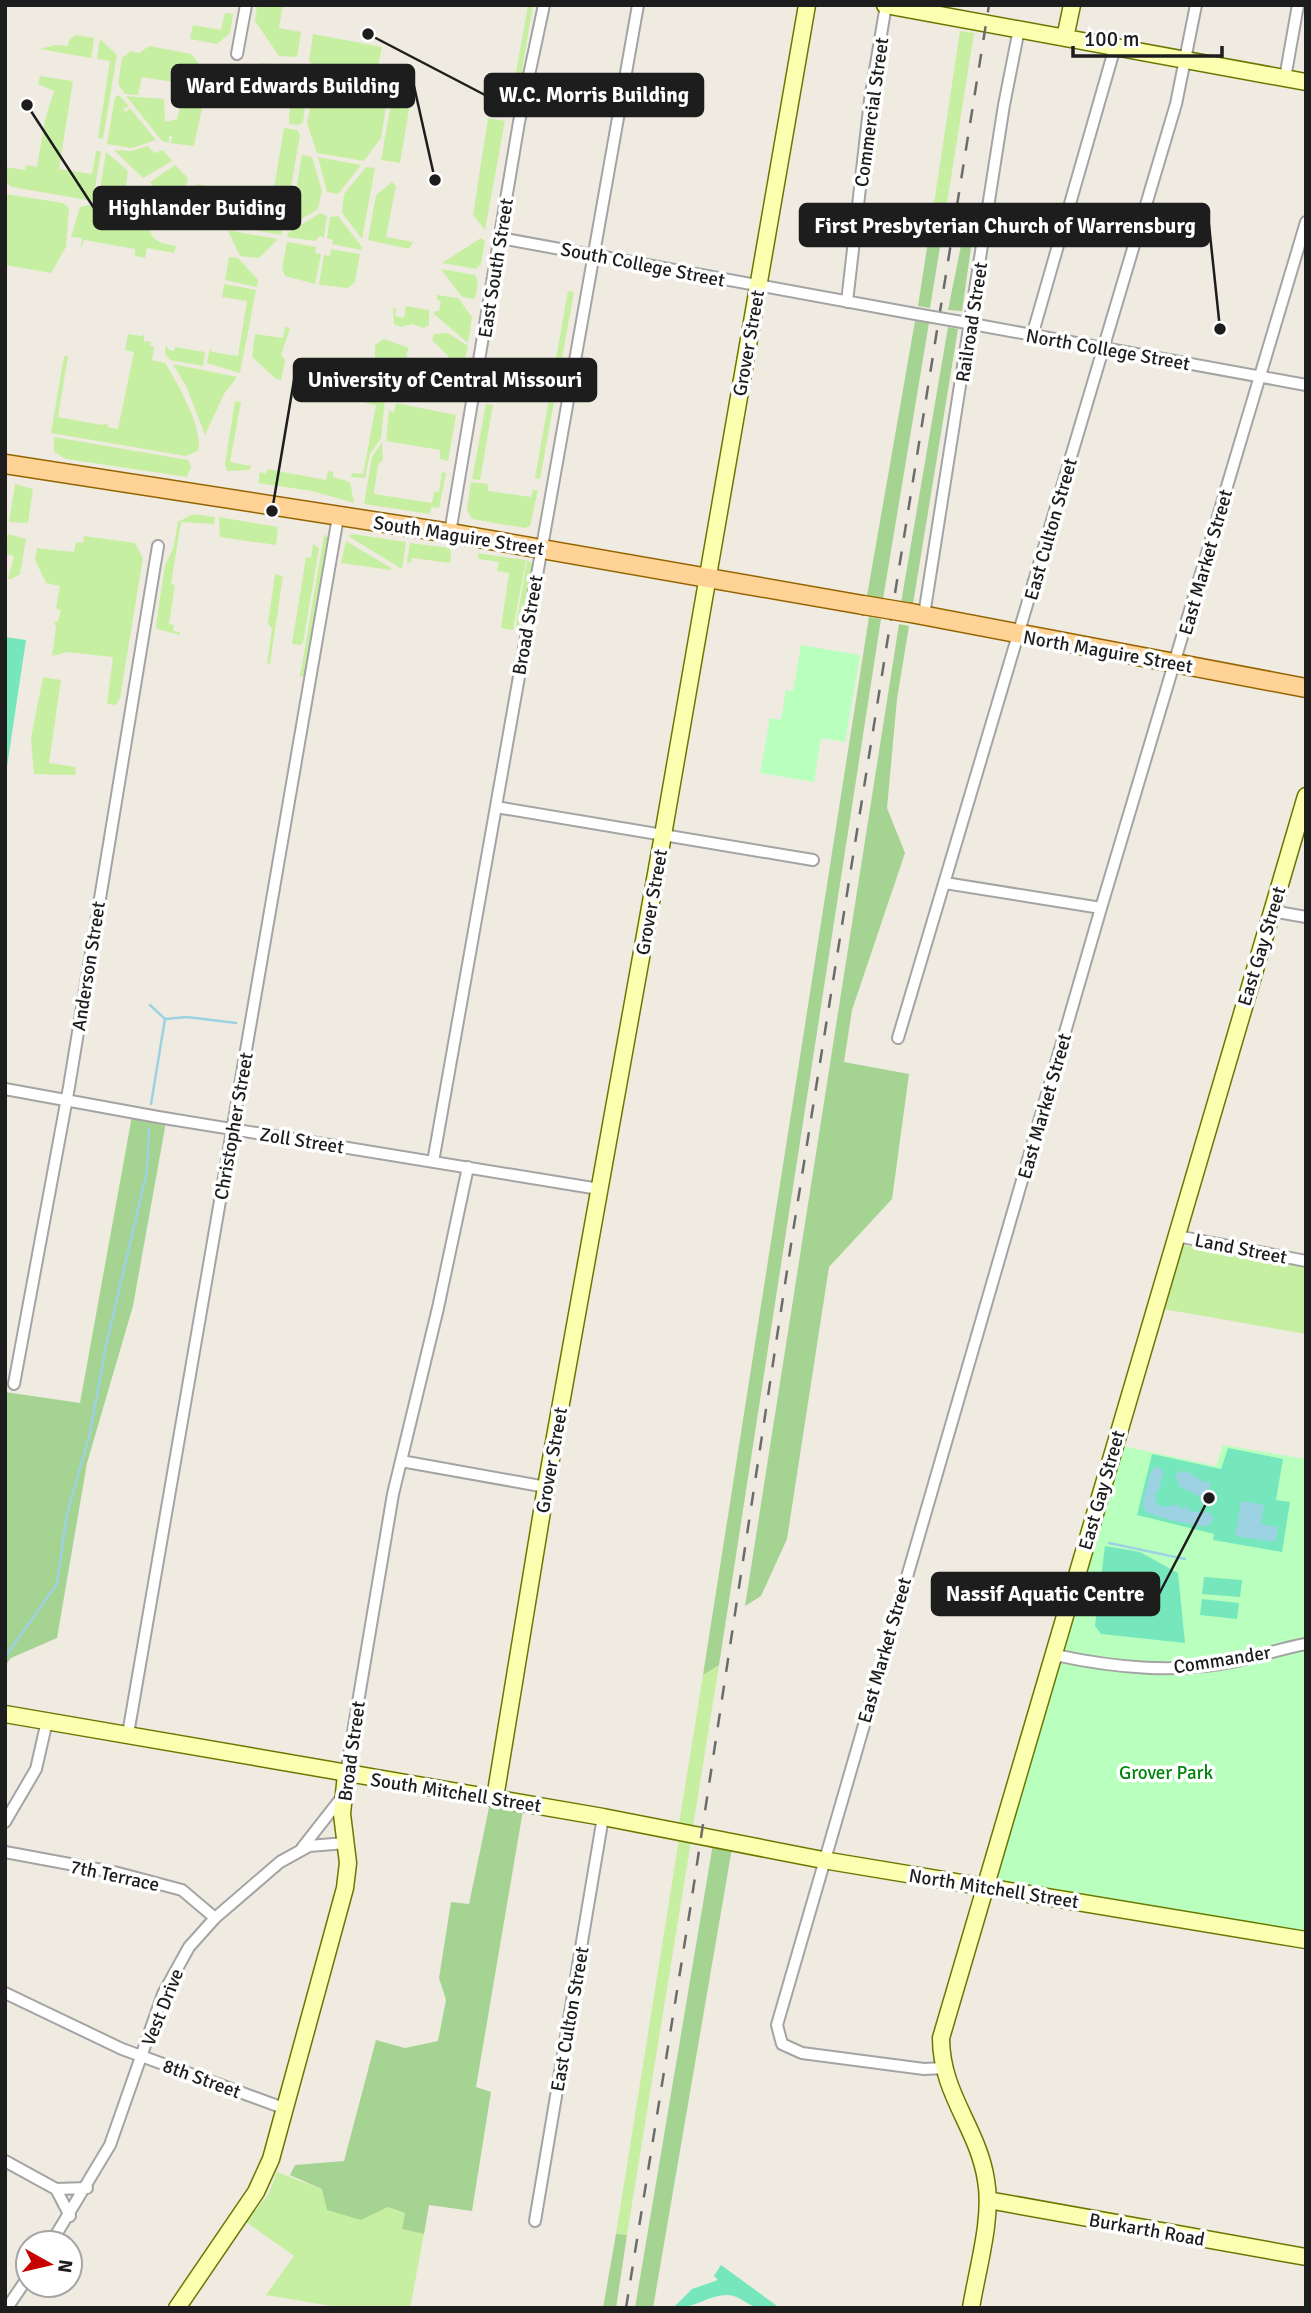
<svg xmlns="http://www.w3.org/2000/svg" width="1311" height="2313" font-family="Signika,sans-serif">
<style>
.grass{fill:#c7efa1}
.forest{fill:#a5d391}
.park{fill:#b9ffbe}
.pitch{fill:#76e7bc}
.water{fill:#9dd2e2}
.lines{fill:none;stroke-linecap:round;stroke-linejoin:round}
.stream{stroke:#9dd2e2;stroke-width:2.5}
.street-casing{stroke:#a4a4a4;stroke-width:14}
.secondary-casing{stroke:#6a7700;stroke-width:19}
.primary-casing{stroke:#956400;stroke-width:21}
.street{stroke:#fff;stroke-width:10}
.secondary{stroke:#fbffaf;stroke-width:16}
.primary{stroke:#ffd296;stroke-width:18}
.rail{stroke:#6b6b6b;stroke-width:2.5;stroke-dasharray:14 14;stroke-linecap:butt}
.street-bridge-casing{stroke:#a4a4a4;stroke-width:14;stroke-linecap:butt}
.primary-bridge-casing{stroke:#956400;stroke-width:21;stroke-linecap:butt}
.street-bridge{stroke:#fff;stroke-width:10}
.primary-bridge{stroke:#ffd296;stroke-width:18}
.labels{text-anchor:middle;stroke-width:7;stroke-linejoin:round;paint-order:stroke}
.street-label{font-size:19px;fill:#1d1d1d;stroke:#fff}
.park-label{font-size:19px;fill:#00850b;stroke:#fff}
.leader{fill:none;stroke:#1d1d1d;stroke-width:2.5}
.callout-dot{fill:#1d1d1d;stroke:#fff;stroke-width:2.5}
.callout{fill:#1d1d1d;stroke:#1d1d1d;stroke-width:2.5}
.callout-label{font-size:21px;text-anchor:middle;font-weight:bold;fill:#fff}
</style>
<rect width="100%" height="100%" fill="#efebe1"/>
<path class="grass" d="M257,5H283L279,28L301,32L297,57L279,56L255,21Z
M528,5H533L517,100L514,101L506,97L513,90Z
M225,13L233,14L230,33L217,44L190,39L193,25L221,30Z
M960,31L974,33L944,222L934,203Z
M313,34L382,47L376,77L364,75V69L346,66L345,70L313,65L309,60Z
M76,35L94,38L91,58L40,49L55,45L68,46L69,40Z
M100,39L117,55L103,139L98,138L110,61L97,59Z
M149,46L191,54L209,75L205,96L178,91L179,83L142,77L138,95L125,94L118,84L122,58L131,51L139,53Z
M262,63L283,66L307,94L303,122L298,125L289,124L290,103L259,97V93L244,91L246,79Z
M330,75L344,77L343,84L361,87L363,81L376,83L387,101L381,138L364,161L317,153L307,123L314,85Z
M40,76L73,81L59,169L92,174L96,151H101L93,201L12,187L5,182V167L25,170L26,165L37,167L45,120L54,91L38,84Z
M119,95L129,106L123,109L126,112L130,108L156,140L132,148L107,144L115,97Z
M126,96L164,99L165,122L177,119L182,101L188,96L204,99L194,146L170,143L173,137L169,136V143L162,141Z
M408,97L411,98L400,163L381,160L390,109Z
M488,118L505,121L485,230L473,215Z
M284,128L297,130L300,135L290,193L286,196L273,194Z
M148,146L154,153L163,150L172,161L143,178L114,150L131,151Z
M106,152L128,171L125,191L103,203L98,202Z
M302,155L312,157L322,191L318,209L290,226Z
M318,157L361,165L338,194L327,192Z
M175,165L188,178L180,215L150,182Z
M366,167L375,168L362,239L342,213L344,194Z
M392,182L396,186L386,237L413,242L409,249L368,240L376,195Z
M195,184L224,189L220,215L212,214Z
M229,190L242,194L240,205L233,204L231,219L267,225L272,198L285,200L289,204L281,235L227,225L223,217Z
M5,194L63,203L69,208L66,247L51,273L5,265Z
M89,205L147,216C151,237 151,242 176,246L174,253L147,248L145,258L135,256V249L84,240L80,250L82,238L71,237L80,207Z
M320,213L327,216L324,237L319,236L316,241L287,237L288,233Z
M338,216L362,247L361,250L332,244L333,240L327,238L330,217Z
M228,231H232L278,239L259,258L240,256Z
M481,238L485,241L481,264L476,269L442,263Z
M287,242L316,247L315,253L321,254L315,284L285,276L282,268Z
M331,249L360,254L355,282L348,288L319,285L324,255L330,256Z
M229,257L238,258L258,280L257,287L225,280Z
M441,269L475,275L478,282L475,299L462,297Z
M224,284L256,290L240,373L207,363L210,348L212,352L238,356L247,301L222,297Z
M568,291L574,292L540,479L535,478Z
M437,295L458,298L472,317L468,343L434,314L435,311H439L441,301L437,300Z
M406,306L429,310V325L424,328L412,324L401,327L394,324L393,308L396,309L395,316L404,318Z
M285,327L290,328L281,355L285,360L281,380L276,379L252,357L255,334L283,338Z
M144,331V341L151,342L150,346L154,347L152,360L165,363C177,382 204,429 198,451L186,456L51,433L64,356H68L58,417L102,425L108,423L107,427L118,429L134,352L125,350L128,334L143,336Z
M448,333L468,346L458,387L450,381L458,375L447,355L432,340L434,334Z
M384,339L409,348L406,355L425,375L434,373L439,388L433,389L432,379L402,372L399,379H394L395,370L386,366L381,372L375,371V345Z
M166,345L169,350L174,351L175,347L205,352L203,366L170,360L165,353Z
M173,364L237,377L224,394L205,435L186,386Z
M367,389L385,399L381,438L370,454L365,478L351,477L352,473L363,474L376,405L365,403Z
M235,401L241,402L230,462L251,466L249,470L227,471L225,464Z
M396,403L456,415L448,461L440,459V450L386,441L389,411L394,412Z
M486,404L493,405L480,480L472,479Z
M54,437L188,460L191,467L187,477L66,459L54,452Z
M382,442L383,460L378,464L374,494L432,503L434,492H439L442,472L446,473L439,508L431,507L430,514L364,504L372,457Z
M267,469L326,480L328,471L333,472V477L350,482L354,503L312,491L258,483L260,472L266,474Z
M471,482L488,484V491L531,497L533,490H538L530,526L525,528L472,519L467,510Z
M15,484L33,489L28,523L9,522Z
M193,514L215,517L214,524L181,522L171,584L175,585L169,624L174,625L173,631L180,632V635L157,629L156,625L165,565L173,549L178,522Z
M219,517L278,527L276,545L220,537Z
M8,534L26,539L20,574L12,579H8L14,556L5,554Z
M353,534L406,542L402,569L348,536Z
M324,535L328,538L305,676L300,677Z
M84,536L135,543L143,558L120,698L116,705L107,704L113,657L67,652L52,656L56,627L54,622L58,621L61,611L56,608L60,586L46,583L35,560L37,548L74,552L76,542L83,543Z
M346,541L391,568V570L341,563Z
M410,543L449,548L451,552L450,563L412,558L411,563L407,562Z
M313,544L319,548L303,643L300,645L292,644L306,557L311,558Z
M477,553L526,560L513,630L501,628L509,573L497,571L499,562L479,559Z
M527,560L534,564L520,631H515Z
M275,574L283,576L270,664L267,663L272,629L268,623Z
M43,677L61,680L49,763L76,767L75,775L34,774L31,738Z
M1183,1245L1306,1267V1334L1163,1309Z
M719,1665L693,1827L679,1824L703,1675Z
M679,1839L691,1841L627,2235L616,2234Z
M277,2172L322,2189L361,2220L388,2207L405,2213L402,2229L424,2234L410,2308H343L266,2295L294,2256L246,2222L268,2195Z"/>
<path class="forest" d="M934,203L944,222L930,308L918,306Z
M965,226L974,227L962,311L948,310Z
M915,321L929,323L883,599L867,596Z
M948,327L958,329L913,604L901,603Z
M869,617L881,619L719,1665L703,1675Z
M899,624L909,626L897,699L887,808L905,853L852,1010L844,1062L909,1074L892,1199L829,1267L787,1539L761,1596L745,1606Z
M132,1116L166,1122L133,1306L87,1463L57,1638L11,1658L5,1666V1392L80,1403Z
M490,1803L523,1810L476,2087L491,2092L472,2211L429,2205L424,2234L402,2229L405,2213L388,2207L361,2220L327,2210L322,2189L290,2175L295,2165L344,2161L376,2040L405,2048L438,2041L446,2000L439,1978L451,1902L469,1904Z
M713,1844L732,1848L653,2308H635Z
M616,2234L627,2235L616,2308H603Z"/>
<path class="park" d="M801,645L860,655L845,742L821,738L814,782L760,773L770,718L781,720L786,690L793,691Z
M1223,1445L1306,1459V1933L986,1888L1055,1655L1109,1499L1123,1446L1216,1466Z"/>
<path class="pitch" d="M5,637L26,640L5,780Z
M1228,1448L1283,1459L1276,1500L1290,1502L1282,1552L1213,1540L1214,1534L1137,1515L1152,1454L1221,1469Z
M1105,1546L1140,1552L1178,1573L1185,1643L1101,1634L1095,1626Z
M1204,1577L1242,1580L1240,1597L1202,1594Z
M1202,1599L1239,1603L1237,1619L1200,1615Z
M721,2265L780,2308C773,2308 764,2309 758,2308C747,2305 739,2295 727,2295C706,2296 696,2308 673,2308L692,2289L718,2280L714,2276Z"/>
<path class="water" d="M1158,1466L1164,1472L1159,1485L1163,1484L1155,1495L1157,1504L1162,1507L1176,1505L1184,1509V1504L1190,1511L1210,1513L1213,1519L1209,1526C1205,1528 1151,1517 1146,1511C1140,1504 1146,1492 1148,1484C1150,1476 1150,1469 1158,1466Z
M1184,1470L1204,1482H1211L1206,1499L1180,1487L1175,1475Z
M1241,1501L1264,1505L1261,1524L1278,1527L1275,1542L1235,1536Z"/>
<g class="lines">
<path class="stream" d="M150,1005L165,1019
M151,1104L165,1019L187,1017L236,1023
M1109,1543L1185,1559
M5,1657L57,1584L67,1514L90,1433L106,1346L147,1171L149,1129"/>
<g class="street-casing">
<path id="street" d="M237,54L246,5
M1285,78L1298,5
M500,238L910,313
M847,302L870,100L886,5
M956,321L1306,385
M1032,336L1115,47
M450,533L519,122L544,5
M924,615L1004,105L1019,29
M496,807L813,860
M945,883L1101,908
M1272,911L1306,917
M898,1038L1176,104L1196,5
M5,1089L158,1117L599,1189
M433,1162L638,5
M1177,1236L1306,1261
M14,1384L69,1087L158,546
M401,1461L546,1487
M1055,1655C1116,1668 1176,1674 1237,1661C1260,1656 1283,1648 1306,1644
M128,1734L338,517
M346,1774L393,1494L438,1308L468,1167
M5,1822L36,1769L47,1721
M302,1848L342,1797
M5,1852L118,1873L182,1890L215,1918
M5,1993L122,2049L286,2109
M944,2068L924,2069L802,2053L782,2044L777,2025L1101,908L1306,222
M5,2161L56,2189L87,2188
M56,2189L70,2216
M535,2221L603,1817
M51,2243L110,2145L163,1994L189,1947L215,1918L280,1862L309,1846L346,1843
M7,2308L28,2277"/>
</g>
<g class="secondary-casing">
<path id="secondary" d="M885,5L1306,82
M1065,38L1072,5
M5,1714L603,1817L823,1860L1306,1940
M495,1798L546,1487L663,835L807,5
M988,2200L1306,2257
M177,2308L256,2192L271,2159L345,1888L348,1863L342,1814L346,1774
M971,2308C977,2270 993,2218 986,2180C978,2128 941,2094 941,2038L1306,796"/>
</g>
<g class="primary-casing">
<path id="primary" d="M5,464L450,533L863,605
M911,613L1306,688"/>
</g>
<use href="#street" class="street"/>
<use href="#secondary" class="secondary"/>
<use href="#primary" class="primary"/>
<path class="rail" d="M626,2308L690,1910L792,1238L989,5"/>
<g class="street-bridge-casing">
<path id="street-bridge" d="M910,313L956,321"/>
</g>
<g class="primary-bridge-casing">
<path id="primary-bridge" d="M863,605L911,613"/>
</g>
<use href="#street-bridge" class="street-bridge"/>
<use href="#primary-bridge" class="primary-bridge"/>
</g>
<g class="labels">
<g class="street-label">
<text transform="translate(871 112) rotate(-82)" y="7">Commercial Street</text>
<text transform="translate(643 264) rotate(11)" y="7">South College Street</text>
<text transform="translate(495 268) rotate(-81)" y="7">East South Street</text>
<text transform="translate(971 322) rotate(-81)" y="7">Railroad Street</text>
<text transform="translate(748 343) rotate(-80)" y="7">Grover Street</text>
<text transform="translate(1108 349) rotate(10)" y="7">North College Street</text>
<text transform="translate(1050 529) rotate(-74)" y="7">East Culton Street</text>
<text transform="translate(459 535) rotate(9)" y="7">South Maguire Street</text>
<text transform="translate(1205 562) rotate(-74)" y="7">East Market Street</text>
<text transform="translate(527 625) rotate(-80)" y="7">Broad Street</text>
<text transform="translate(1108 651) rotate(10)" y="7">North Maguire Street</text>
<text transform="translate(651 902) rotate(-80)" y="7">Grover Street</text>
<text transform="translate(1261 946) rotate(-73)" y="7">East Gay Street</text>
<text transform="translate(88 966) rotate(-81)" y="7">Anderson Street</text>
<text transform="translate(1044 1106) rotate(-74)" y="7">East Market Street</text>
<text transform="translate(233 1126) rotate(-80)" y="7">Christopher Street</text>
<text transform="translate(302 1140) rotate(9)" y="7">Zoll Street</text>
<text transform="translate(1241 1248) rotate(11)" y="7">Land Street</text>
<text transform="translate(551 1460) rotate(-80)" y="7">Grover Street</text>
<text transform="translate(1101 1490) rotate(-74)" y="7">East Gay Street</text>
<text transform="translate(884 1650) rotate(-74)" y="7">East Market Street</text>
<text transform="translate(1222 1659) rotate(-9)" y="7">Commander</text>
<text transform="translate(351 1751) rotate(-82)" y="7">Broad Street</text>
<text transform="translate(456 1792) rotate(9)" y="7">South Mitchell Street</text>
<text transform="translate(115 1875) rotate(12)" y="7">7th Terrace</text>
<text transform="translate(994 1888) rotate(9)" y="7">North Mitchell Street</text>
<text transform="translate(162 2007) rotate(-68)" y="7">Vest Drive</text>
<text transform="translate(569 2019) rotate(-80)" y="7">East Culton Street</text>
<text transform="translate(202 2078) rotate(20)" y="7">8th Street</text>
<text transform="translate(1147 2229) rotate(10)" y="7">Burkarth Road</text>
</g>
<g class="park-label">
<text x="1166" y="1779">Grover Park</text>
</g>
</g>
<path class="leader" d="M435 180L414 86M368 34L485 95M27 105L94 208M1220 329L1209 225M272 511L294 380M1209 1498L1159 1594"/>
<g class="callout-dot">
<circle cx="435" cy="180" r="7"/>
<circle cx="368" cy="34" r="7"/>
<circle cx="27" cy="105" r="7"/>
<circle cx="1220" cy="329" r="7"/>
<circle cx="272" cy="511" r="7"/>
<circle cx="1209" cy="1498" r="7"/>
</g>
<g class="callout">
<rect x="172" y="65" width="242" height="42" rx="7"/>
<rect x="485" y="74" width="218" height="42" rx="7"/>
<rect x="94" y="187" width="206" height="42" rx="7"/>
<rect x="800" y="204" width="409" height="42" rx="7"/>
<rect x="294" y="359" width="302" height="42" rx="7"/>
<rect x="932" y="1573" width="227" height="42" rx="7"/>
</g>
<g class="callout-label">
<text x="293" y="93">Ward Edwards Building</text>
<text x="594" y="102">W.C. Morris Building</text>
<text x="197" y="215">Highlander Buiding</text>
<text x="1005" y="233">First Presbyterian Church of Warrensburg</text>
<text x="445" y="387">University of Central Missouri</text>
<text x="1045" y="1601">Nassif Aquatic Centre</text>
</g>
<rect width="1311" height="2313" fill="none" stroke="#1d1d1d" stroke-width="14"/>
<g transform="translate(49 2264) rotate(98)"><circle r="33" fill="#ffffff" stroke="#a5a5a5" stroke-width="2"/>
<path d="M0-5L12 26L0 18L-12 26Z" fill="#c90000"/>
<text y="-10" font-size="19" font-weight="bold" text-anchor="middle" fill="#1d1d1d">N</text>
</g>
<path d="M1073 46v10h149v-10" fill="none" stroke="#1d1d1d" stroke-width="3.5"/>
<text x="1084" y="46" font-size="21" fill="#1d1d1d" stroke="#ffffff" stroke-width="5" paint-order="stroke">100 m</text>
</svg>
